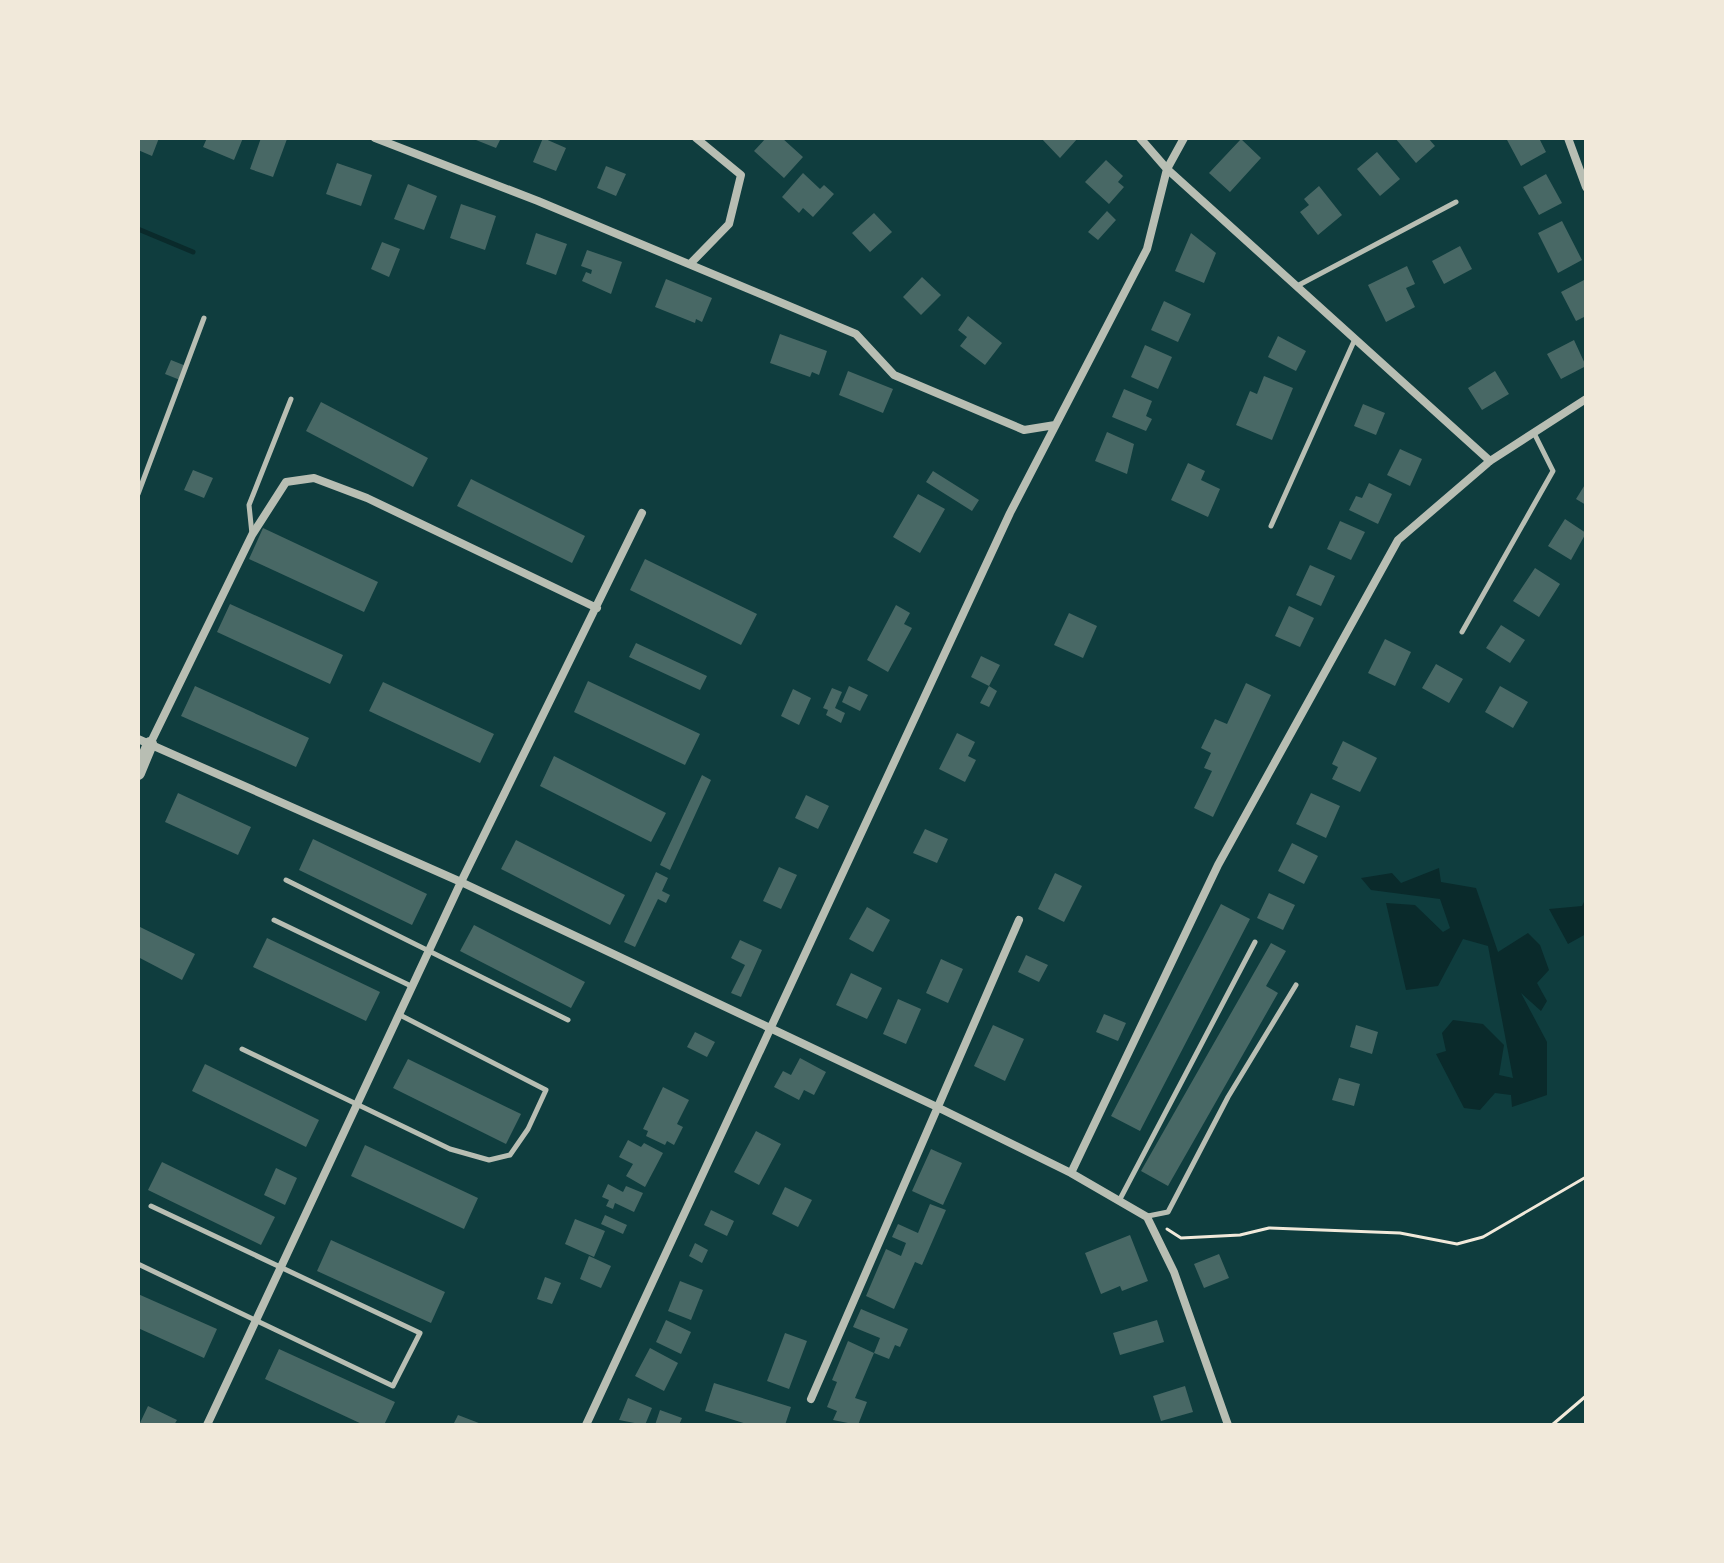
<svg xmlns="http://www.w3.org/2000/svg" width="1724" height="1563" font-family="'Source Sans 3',sans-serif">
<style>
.water{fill:#0a2a2b}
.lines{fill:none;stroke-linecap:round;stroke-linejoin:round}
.stream{stroke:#0a2a2b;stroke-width:5}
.building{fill:#486865}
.path{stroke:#f1e9da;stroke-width:3}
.service{stroke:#b8beb3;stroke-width:5}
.minor{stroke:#b8beb3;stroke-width:8}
.tertiary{stroke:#b8beb3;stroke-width:14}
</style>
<rect width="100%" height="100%" fill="#0f3d3e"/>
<path class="water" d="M1439,868L1441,882L1476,888L1498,952L1528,933L1540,945L1549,970L1537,983L1547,1001L1541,1011L1521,993L1547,1042V1095L1512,1107L1511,1095L1495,1093L1480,1110L1464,1108L1436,1054L1446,1051L1442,1033L1453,1020L1483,1024L1504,1045L1499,1075L1513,1078L1488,946L1463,939L1438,986L1406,990L1386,903L1415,905L1443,932L1450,928L1440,899L1371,890L1361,878L1392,873L1401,883Z
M1586,898V934L1568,944L1549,909L1582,906Z"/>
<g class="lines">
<path class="stream" d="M138,229L193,252"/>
</g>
<path class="building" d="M138,138H159L152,156L138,150Z
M207,138H243L234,160L203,147Z
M261,138L287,139L273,177L250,169Z
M471,138H501L496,148Z
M543,138L566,148L556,171L533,162Z
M766,138H782L803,157L784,178L754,151Z
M1041,138H1078L1060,158Z
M1395,138H1428L1435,146L1416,163Z
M1506,138H1539L1546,152L1521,166Z
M1241,139L1261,158L1230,192L1209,173Z
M1377,152L1400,179L1380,196L1357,169Z
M1106,160L1123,176L1118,182L1124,187L1109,204L1085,182Z
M337,163L372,175L361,206L326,194Z
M606,166L626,174L616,196L597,188Z
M803,173L820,189L824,185L834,194L813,217L803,208L799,213L782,197Z
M1546,174L1562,203L1539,215L1523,187Z
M408,184L437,196L424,230L394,219Z
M1319,186L1342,215L1318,235L1300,212L1309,205L1304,199Z
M461,204L496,216L485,250L450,238Z
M1107,211L1116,220L1098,240L1088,232Z
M874,213L892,232L870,252L852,233Z
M1562,221L1582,260L1558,273L1538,233Z
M536,233L567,244L556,275L526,264Z
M1191,233L1216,253L1204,283L1175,271Z
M382,242L400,249L389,277L371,269Z
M1460,246L1472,269L1444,284L1432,261Z
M587,250L622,262L611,294L582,281L586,272L591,274L592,270L581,266Z
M1407,266L1415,284L1406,288L1415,307L1386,322L1368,285Z
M922,277L941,295L921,315L903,297Z
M666,279L712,298L702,322L696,319L695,323L655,307Z
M1584,280L1586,316L1576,321L1561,292Z
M1164,301L1191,314L1178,342L1151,330Z
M968,316L1002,343L985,365L960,346L967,337L958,330Z
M780,334L827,351L819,375L812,372L810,377L770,363Z
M1278,336L1306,351L1296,371L1268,357Z
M1574,340L1586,366L1561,379L1547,354Z
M1145,345L1172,357L1158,389L1131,377Z
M171,360L186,366L180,380L165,374Z
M848,371L893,389L883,413L839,395Z
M1495,371L1509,394L1482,410L1468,388Z
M1264,376L1293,388L1272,440L1236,425L1250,391L1257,394Z
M1124,389L1152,401L1146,416L1152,419L1146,431L1112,417Z
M321,402L428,458L413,487L306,431Z
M1363,404L1385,413L1376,435L1354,426Z
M1107,432L1134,444L1127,474L1095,461Z
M1400,449L1422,459L1410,486L1387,475Z
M1188,463L1205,471L1201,480L1220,489L1208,517L1171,500Z
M193,470L213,478L204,498L184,490Z
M933,471L979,500L972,511L926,482Z
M471,479L585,536L572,563L457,506Z
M1369,483L1392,494L1378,524L1349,510L1356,496L1362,498Z
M1586,483V505L1576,499Z
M918,494L945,509L920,553L893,537Z
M1565,519L1586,533L1571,560L1548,546Z
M1340,521L1365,532L1351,560L1327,549Z
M263,528L378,582L364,612L249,559Z
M645,559L757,614L741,645L630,590Z
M1310,565L1335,576L1321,606L1296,595Z
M1535,568L1560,584L1539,617L1513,601Z
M230,604L343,655L330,684L217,632Z
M896,605L910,613L904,624L912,628L888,672L867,660Z
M1289,606L1314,618L1300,647L1275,636Z
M1069,613L1097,626L1083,658L1054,645Z
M1501,625L1525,640L1510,663L1486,648Z
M1385,639L1411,652L1395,686L1368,673Z
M636,643L707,676L700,690L629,657Z
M981,656L1000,665L989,686L971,677Z
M1436,664L1463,679L1449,703L1422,688Z
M588,681L700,734L685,765L574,712Z
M383,682L494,734L480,763L369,711Z
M1246,683L1271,695L1213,817L1194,808L1212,771L1204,768L1211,753L1201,748L1215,719L1227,724Z
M195,686L309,738L296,767L181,716Z
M849,686L868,695L860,711L842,702Z
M989,686L997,691L989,707L980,703Z
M1500,686L1528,702L1513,728L1485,712Z
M832,688L842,692L835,708L845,713L841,723L826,715L828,710L823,708Z
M793,689L811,698L799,725L781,716Z
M957,733L975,742L968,756L976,760L965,782L939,769Z
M1343,741L1377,758L1360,792L1332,779L1338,767L1332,764Z
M554,756L666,813L651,842L540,786Z
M702,775L711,780L670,870L660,865Z
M178,793L251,827L238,855L165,822Z
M1311,793L1340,806L1326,838L1296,824Z
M806,795L829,806L818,829L795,818Z
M925,829L948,839L937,863L913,853Z
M313,839L427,894L412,925L299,870Z
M516,840L625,895L610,925L501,869Z
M1292,843L1318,856L1304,884L1278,871Z
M779,867L797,875L781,909L763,901Z
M656,872L668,878L662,891L670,895L666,903L658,899L635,947L624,942Z
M1055,873L1082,886L1064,922L1038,909Z
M1269,893L1295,905L1283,930L1257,918Z
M1221,904L1250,919L1140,1131L1111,1116Z
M867,907L890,920L873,952L849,939Z
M474,925L585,982L571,1008L460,951Z
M138,926L195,954L182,980L138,957Z
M267,938L380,992L366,1021L253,967Z
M740,940L762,950L741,997L731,993L745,965L731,958Z
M1271,943L1286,951L1266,986L1278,993L1168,1186L1141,1171Z
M1026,955L1048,965L1039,982L1018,972Z
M941,959L963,969L948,1003L926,993Z
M851,973L882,988L867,1019L836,1005Z
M898,999L921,1009L906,1044L883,1034Z
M1104,1014L1126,1023L1118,1041L1096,1032Z
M993,1025L1024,1039L1005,1081L974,1066Z
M1356,1025L1378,1032L1372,1054L1350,1047Z
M695,1032L715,1042L707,1057L687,1047Z
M800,1058L826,1072L814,1095L804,1090L799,1100L774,1087L783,1071L791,1075Z
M408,1059L521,1114L506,1144L393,1088Z
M205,1064L319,1120L306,1147L192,1091Z
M1339,1078L1360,1084L1354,1106L1332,1100Z
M663,1087L689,1100L677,1124L683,1127L674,1145L667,1141L665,1145L646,1136L648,1131L643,1129Z
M756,1131L781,1144L759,1185L734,1172Z
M628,1140L641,1147L644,1143L663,1153L645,1187L626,1176L633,1164L619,1157Z
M365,1145L478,1198L464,1229L351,1176Z
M931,1149L962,1163L943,1205L912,1191Z
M162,1162L275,1217L261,1245L148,1190Z
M276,1168L297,1178L285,1205L264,1195Z
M608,1184L623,1192L626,1186L643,1193L634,1212L615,1203L613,1209L606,1206L609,1200L602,1197Z
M785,1187L812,1200L798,1227L772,1214Z
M930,1204L946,1210L922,1265L915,1262L894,1309L866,1296L886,1249L901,1256L906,1243L892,1237L898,1224L918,1233Z
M711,1210L734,1221L727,1236L704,1225Z
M605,1215L627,1225L623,1234L601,1224Z
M575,1219L605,1231L594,1257L565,1244Z
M1130,1235L1148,1281L1122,1291L1120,1286L1101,1294L1085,1253Z
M331,1240L445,1292L431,1323L317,1271Z
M695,1243L708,1250L702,1263L689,1256Z
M1219,1254L1229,1278L1204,1288L1194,1264Z
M589,1256L611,1266L601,1288L580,1279Z
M545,1277L561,1283L552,1304L537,1299Z
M680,1281L703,1290L691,1320L668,1311Z
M138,1294L217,1329L204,1358L138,1328Z
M861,1309L908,1329L900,1347L895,1345L889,1359L874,1353L880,1338L853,1327Z
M666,1320L691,1332L681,1354L656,1342Z
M1157,1320L1164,1342L1120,1355L1113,1333Z
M785,1333L807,1341L789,1389L767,1381Z
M848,1341L874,1353L855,1398L867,1402L858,1425L833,1420L837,1411L827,1407L837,1382L832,1380Z
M650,1348L678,1363L664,1391L635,1376Z
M279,1349L395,1402L384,1425H364L265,1379Z
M714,1383L791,1407L785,1425H750L705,1411Z
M1185,1386L1193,1412L1161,1421L1153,1396Z
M628,1398L652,1408L645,1425L619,1420Z
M148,1406L177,1420L174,1425H139Z
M660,1410L682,1418L679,1425H655Z
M458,1415L484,1425H453Z"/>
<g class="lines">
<path class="path" d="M1167,1229L1181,1238L1240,1235L1269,1228L1400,1233L1457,1244L1483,1237L1586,1177
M1552,1425L1586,1396"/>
<path class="service" d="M1297,286L1456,202
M138,494L204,318
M1271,526L1355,339
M252,534L249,505L291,399
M1462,632L1553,471L1534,433
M286,880L568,1020
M274,920L411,986
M242,1049L450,1149L489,1160L510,1155L528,1129L546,1090L400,1015
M1119,1201L1255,942
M1148,1216L1168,1212L1228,1097L1296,985
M138,1264L393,1386L420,1333L151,1206"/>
<path class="minor" d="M375,138L538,201L856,334L894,375L1024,430L1055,425
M1140,138L1167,169L1490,461
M1568,138L1586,187
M690,264L729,224L741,175L696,138
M138,739L461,882L935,1106L1071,1173L1147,1217L1174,1272L1228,1425
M150,744L252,535L286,482L314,478L367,498L597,608
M1071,1173L1218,865L1398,540L1490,461L1586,399
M811,1399L1019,920
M207,1425L461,882L642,513
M586,1425L1010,513L1147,249L1167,169L1184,138"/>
<path class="tertiary" d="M138,773L150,744"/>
</g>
<rect width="1724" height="1563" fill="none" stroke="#f1e9da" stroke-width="280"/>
</svg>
